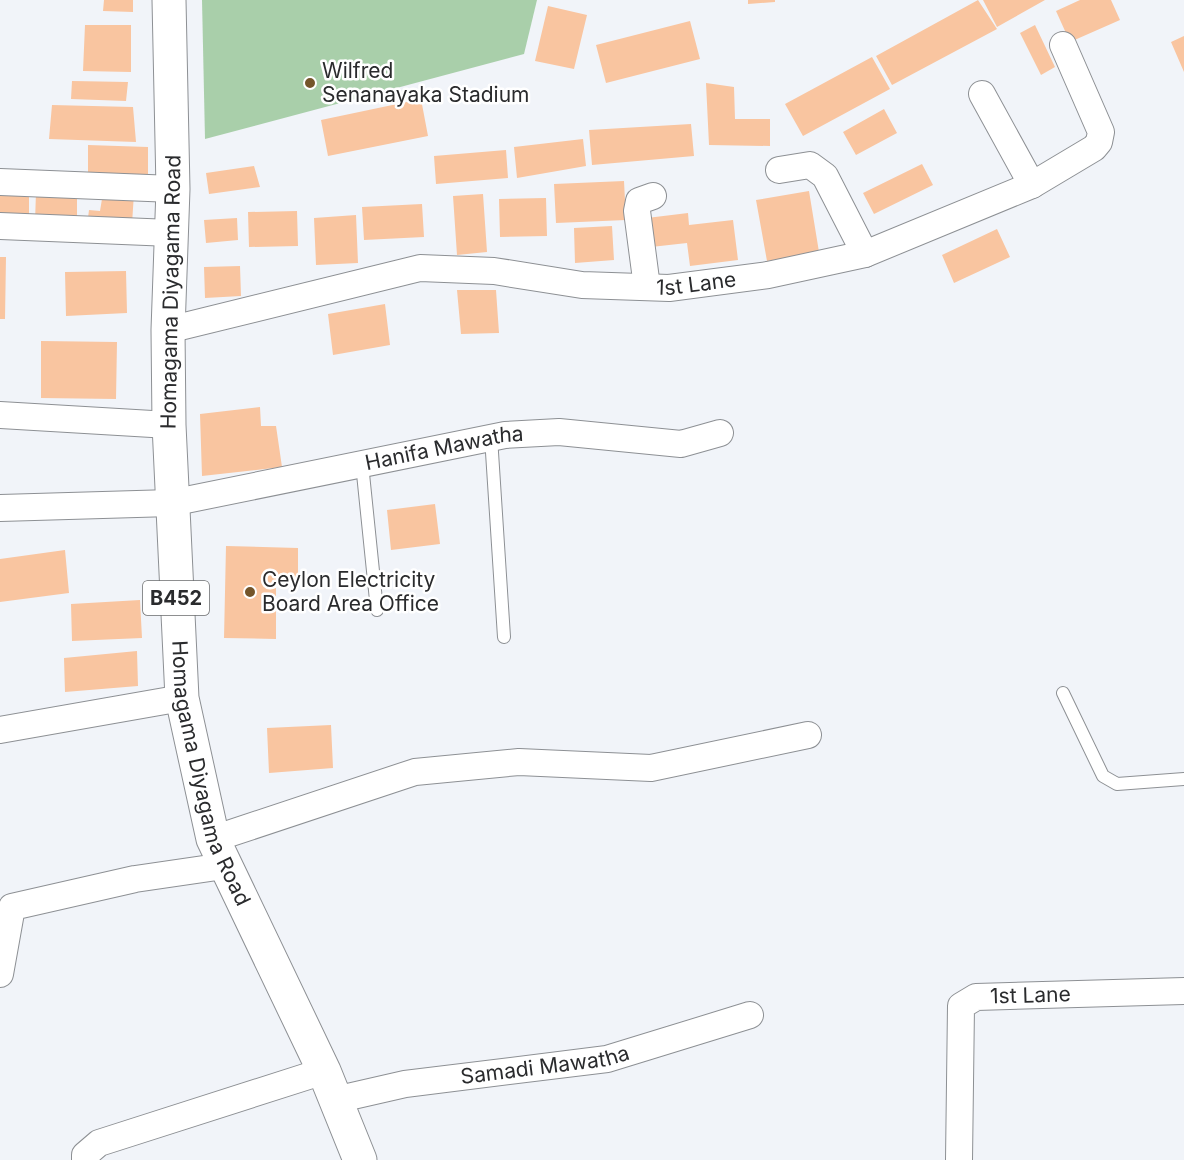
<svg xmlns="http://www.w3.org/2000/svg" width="1184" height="1160" font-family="Inter,sans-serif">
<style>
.garden{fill:#a9cfaa}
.building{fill:#f9c5a0}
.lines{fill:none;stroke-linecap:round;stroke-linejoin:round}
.service-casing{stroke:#8d9094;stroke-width:14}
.minor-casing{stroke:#8d9094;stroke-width:28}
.primary-casing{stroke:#8d9094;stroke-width:35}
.service{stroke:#fff;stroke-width:12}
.minor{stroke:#fff;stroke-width:26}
.primary{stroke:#fff;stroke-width:33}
.poi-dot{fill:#74552a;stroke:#fff;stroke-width:2}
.labels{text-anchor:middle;stroke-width:5;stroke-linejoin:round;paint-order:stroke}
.shield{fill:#fff;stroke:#6a6b6c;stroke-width:1.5}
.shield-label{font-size:20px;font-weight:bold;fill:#2a2b2d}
.poi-label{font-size:21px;fill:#2a2b2d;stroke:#fff;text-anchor:start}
.street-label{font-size:21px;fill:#2a2b2d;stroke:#fff}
</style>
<rect width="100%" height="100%" fill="#f1f4f9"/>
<path class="garden" d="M202,0H537L524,54L205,139Z"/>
<path class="building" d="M104,0H133V12L103,11Z
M748,0H775V2L748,4Z
M978,0L997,29L892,85L876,56Z
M983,0H1045L997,27Z
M1080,0H1111L1120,20L1070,42L1056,11Z
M548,6L587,15L574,69L535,61Z
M690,21L700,59L606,83L596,45Z
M85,25H131V72L83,71Z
M1035,25L1055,67L1041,75L1020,33Z
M1184,36V72L1171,42Z
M872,57L890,89L803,136L785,104Z
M72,81L128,82L126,101L71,99Z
M706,83L734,87L735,119H770V146L709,145Z
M421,99L428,136L328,156L321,120Z
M52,105L133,107L136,142L49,139Z
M884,109L897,133L856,155L843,132Z
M691,124L694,156L592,165L589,130Z
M583,139L586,166L517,178L514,147Z
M88,145L148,147V177L88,175Z
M506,150L508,178L436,184L434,156Z
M922,164L933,185L874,214L863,193Z
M254,166L260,187L209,194L206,173Z
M624,181L626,220L556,223L554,184Z
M0,189L29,191V214L0,215Z
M809,191L819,252L767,261L756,200Z
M36,192L77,193V222H35Z
M103,193H134L132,224L88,218L89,210L100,211Z
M483,194L487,252L457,255L453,196Z
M546,198L547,236L500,237L499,199Z
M422,204L424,237L364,240L362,207Z
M297,211L298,246L249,247L248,212Z
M688,213L689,225L733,220L738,260L690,266L687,243L651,247L647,218Z
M356,215L358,263L316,265L314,218Z
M237,218L238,240L206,243L204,220Z
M612,226L614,260L575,263L574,228Z
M997,229L1010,257L954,283L942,255Z
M0,257H6L5,319H0Z
M240,266L241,296L205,298L204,267Z
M126,271L127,313L66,316L65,272Z
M457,290H496L499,333L461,334Z
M385,304L390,345L333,355L328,314Z
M41,341L117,342L116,399L41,398Z
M260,407L261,426H276L282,467L202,476L200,414Z
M435,504L440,544L391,550L387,510Z
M226,546L298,548V581H276V639L224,638Z
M65,550L69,593L0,602V559Z
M140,600L142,638L72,641L71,604Z
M137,651L138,686L65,692L64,658Z
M331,725L333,768L269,773L267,728Z"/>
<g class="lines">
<g class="service-casing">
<path id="service" d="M491,437L504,637
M362,464L377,610
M1063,693L1103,776L1117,784L1184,779"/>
</g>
<g class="minor-casing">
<g id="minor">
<path d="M982,94L1032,185"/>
<path d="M779,170L810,165L825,176L865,254"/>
<path d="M0,182L173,189"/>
<path d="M0,226L171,233"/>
<path d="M647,287L637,211L639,201L653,196"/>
<path id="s1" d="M168,330L420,268L494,271L582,285L669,288L768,275L865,254L1032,185L1094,148L1099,142L1101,132L1063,45"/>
<path d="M0,415L169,425"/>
<path id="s2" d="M0,508L171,503L505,435L559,432L681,444L720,433"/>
<path d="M0,730L182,698"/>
<path d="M213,839L415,772L519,762L651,768L808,735"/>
<path d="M0,974L12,907L135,879L224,866"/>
<path id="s3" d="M335,1100L405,1084L607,1059L750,1015"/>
<path d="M85,1160V1155L99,1143L324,1071"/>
<path id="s4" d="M959,1160L961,1006L976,997L1184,991"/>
</g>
</g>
<g class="primary-casing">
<g id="primary">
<path id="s5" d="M169,0L173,189L168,330L169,425L182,698L213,839L324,1071L360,1160"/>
</g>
</g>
<use href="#service" class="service"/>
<use href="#minor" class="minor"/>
<use href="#primary" class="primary"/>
</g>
<g class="poi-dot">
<circle cx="310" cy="83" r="6"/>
<circle cx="250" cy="592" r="6"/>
</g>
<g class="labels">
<rect class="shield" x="143" y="581" width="66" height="34" rx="4.5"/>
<g class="shield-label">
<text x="176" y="605">B452</text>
</g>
<g class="poi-label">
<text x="322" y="78">Wilfred<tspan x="322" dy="24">Senanayaka Stadium</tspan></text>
<text x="262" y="587">Ceylon Electricity<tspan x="262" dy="24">Board Area Office</tspan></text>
</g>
<g class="street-label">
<text dy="7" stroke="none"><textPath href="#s1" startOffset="537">1st Lane</textPath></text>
<text transform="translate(171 292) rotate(-89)" y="7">Homagama Diyagama Road</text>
<text dy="7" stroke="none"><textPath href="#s2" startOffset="450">Hanifa Mawatha</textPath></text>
<text dy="7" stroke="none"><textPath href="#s5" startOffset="778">Homagama Diyagama Road</textPath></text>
<text dy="7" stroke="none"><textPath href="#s4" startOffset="226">1st Lane</textPath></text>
<text dy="7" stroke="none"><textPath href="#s3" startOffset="213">Samadi Mawatha</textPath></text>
</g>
</g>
</svg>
